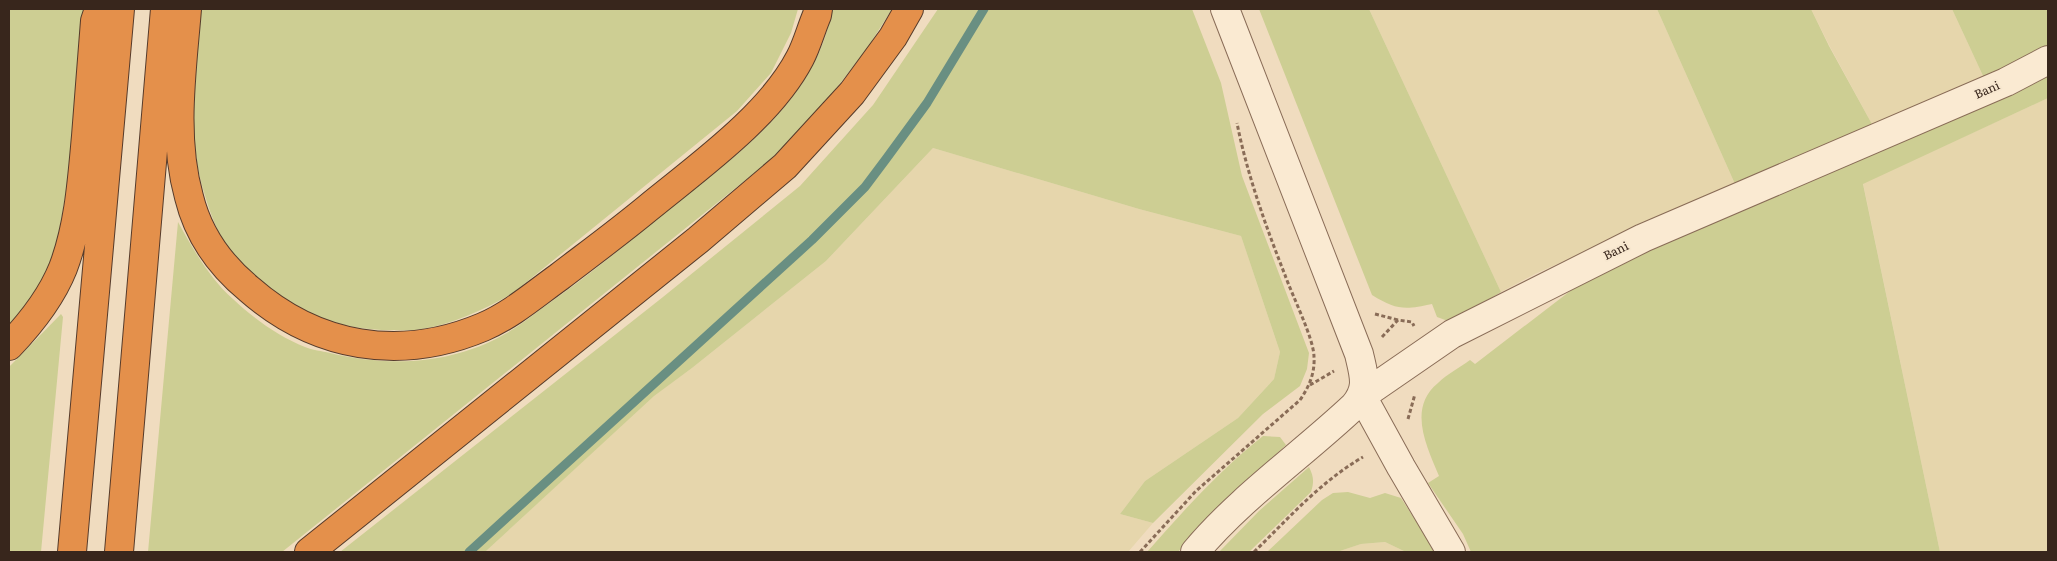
<svg xmlns="http://www.w3.org/2000/svg" width="2057" height="561" font-family="Literata,serif">
<style>
.farmland{fill:#e6d6ac}
.green{fill:#cdce93}
.lines{fill:none;stroke-linecap:round;stroke-linejoin:round}
.stream{stroke:#698f82;stroke-width:9}
.street-casing{stroke:#896c57;stroke-width:30}
.highway-casing{stroke:#563b2b;stroke-width:30}
.path{stroke:#896c57;stroke-width:3;stroke-dasharray:4 2.5;stroke-linecap:butt}
.street{stroke:#faead2;stroke-width:28}
.highway{stroke:#e4904b;stroke-width:28}
.labels{text-anchor:middle;stroke-width:4;stroke-linejoin:round;paint-order:stroke}
.street-label{font-size:12px;fill:#38261c;stroke:#f7e7cf}
</style>
<rect width="100%" height="100%" fill="#f0dcbf"/>
<path class="farmland" d="M1369,9H1657L1735,184L1535,274L1501,292Z
M1811,9H1952L1984,78L1873,126L1829,45Z
M2048,98V552H1940L1863,183Z
M933,148L1139,209L1241,236L1280,352L1274,379L1238,418L1145,481L1120,514L1153,523L1128,552H485L654,395L692,368L826,261Z
M1385,542L1406,552H1337L1361,544Z"/>
<path class="green" d="M9,9H84L70,168L58,238L47,271L29,301L9,327Z
M201,9H798L791,33L771,73L737,111L513,293C485,309 454,324 422,329C413,331 404,330 395,330C328,331 270,302 229,248C215,231 207,203 201,182C187,126 196,65 201,9Z
M832,9H892L868,47L812,120L763,166L282,552H148L178,222C193,249 210,279 233,299C253,318 279,337 305,347C312,350 322,351 330,353C389,367 451,365 505,334C518,327 529,318 541,309C583,280 623,247 663,214C731,159 817,102 832,9Z
M938,9H1192L1221,83L1242,176L1309,353L1307,369L1300,386L1263,414L1153,523L1120,514L1145,481L1238,418L1274,379L1280,352L1241,236L1139,209L933,148L826,261L692,368L654,396L485,552H340L663,297L800,186L873,105Z
M1259,9H1369L1501,292L1462,316L1448,321L1437,317L1432,304C1405,310 1396,310 1372,295Z
M1657,9H1811L1829,46L1873,126L1735,184Z
M1952,9H2048V48L1984,78Z
M2048,72V98L1863,184L1940,552H1471L1463,534L1428,483L1439,476C1427,447 1407,408 1438,383C1447,374 1459,368 1470,360L1475,364L1591,275Z
M61,314L63,317L41,552H9V367Z
M1263,436L1280,437L1286,445L1200,526L1178,552H1147C1183,511 1220,470 1263,436Z
M1309,467C1314,477 1314,482 1311,492L1249,552H1219L1259,511Z
M1348,492L1370,498L1385,493L1401,498L1436,552H1406L1385,542L1361,544L1337,552H1267L1322,500L1333,493Z"/>
<g class="lines">
<path class="stream" d="M469,552L812,240L865,187L886,159L927,103L984,9"/>
<g class="street-casing">
<path id="street" d="M1362,396L1452,334L1643,238L2006,82L2048,60
M1362,396L1401,467L1451,552
M1195,552C1241,497 1302,455 1354,406C1369,388 1364,376 1359,354L1225,9"/>
</g>
<g class="highway-casing">
<path id="highway" d="M187,9C182,71 172,136 189,197C198,234 220,265 249,289C316,348 400,362 483,327C511,315 534,295 559,277C589,254 619,232 648,208C698,167 770,116 800,58C807,45 811,29 817,15L818,9
M9,346C31,323 51,298 63,268C79,226 82,180 86,136C89,98 92,60 95,21L99,9
M72,552L120,9
M119,552L165,9
M309,552L698,240L785,166L852,93L893,37L909,9"/>
</g>
<path class="path" d="M1375,314L1398,320
M1382,337L1398,320L1412,322L1414,326
M1310,385L1334,371
M1408,419L1415,394
M1140,552L1196,491L1300,400C1309,387 1315,373 1314,357C1314,339 1292,295 1285,275C1266,227 1247,174 1237,123
M1254,552C1289,518 1320,482 1363,457"/>
<use href="#street" class="street"/>
<use href="#highway" class="highway"/>
</g>
<g class="labels">
<g class="street-label">
<text transform="translate(1987 90) rotate(-24)" y="4">Bani</text>
<text transform="translate(1616 251) rotate(-26)" y="4">Bani</text>
</g>
</g>
<rect width="2057" height="561" fill="none" stroke="#38261c" stroke-width="20"/>
</svg>
